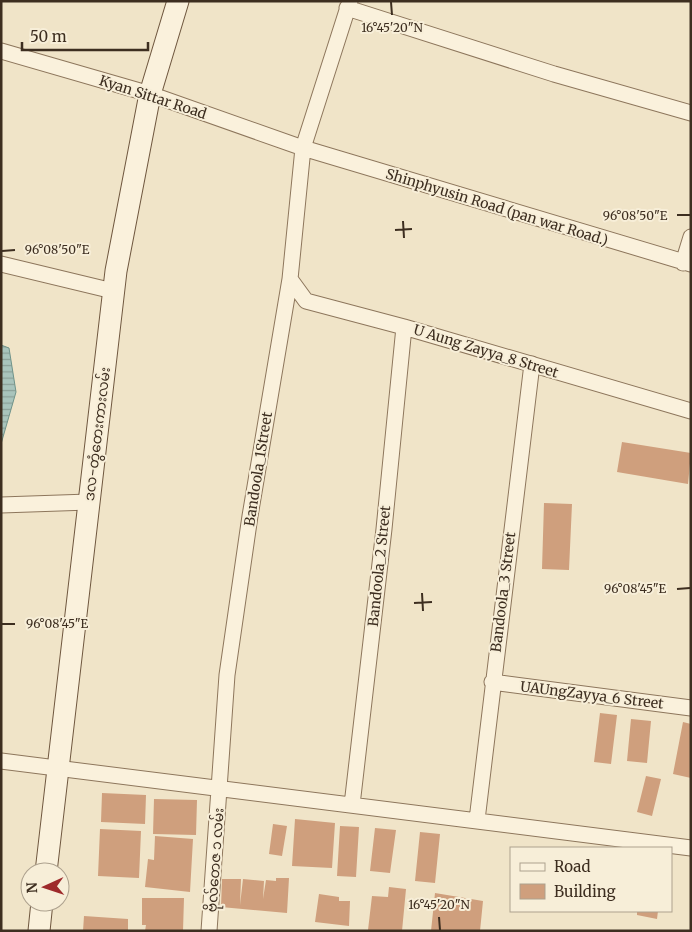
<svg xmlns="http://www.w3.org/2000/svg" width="692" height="932" font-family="Merriweather,'Noto Sans Myanmar',serif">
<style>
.water{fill:url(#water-rules);stroke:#6f938a}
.building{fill:#cf9f7d}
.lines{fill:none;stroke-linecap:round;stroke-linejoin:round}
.minor-casing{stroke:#8d765c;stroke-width:17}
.secondary-casing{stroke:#6f573f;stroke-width:23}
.minor{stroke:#faf1dc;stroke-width:15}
.secondary{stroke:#faf1dc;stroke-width:21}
.ticks{fill:none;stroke:#3d2e20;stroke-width:2}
.labels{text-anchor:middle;stroke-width:4;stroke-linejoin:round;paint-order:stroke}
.street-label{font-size:14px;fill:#3d2e20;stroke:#f7eed8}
.ticks-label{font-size:12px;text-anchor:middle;fill:#3d2e20;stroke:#f7eed8;stroke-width:4;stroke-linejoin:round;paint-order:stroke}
</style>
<defs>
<pattern id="water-rules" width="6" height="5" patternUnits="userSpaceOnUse" patternTransform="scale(1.25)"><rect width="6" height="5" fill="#a9c4bc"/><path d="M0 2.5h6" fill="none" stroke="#8ba098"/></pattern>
</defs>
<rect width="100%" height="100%" fill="#f0e4c8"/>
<path class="water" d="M1,345L9,348L16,392L1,444Z"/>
<path class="building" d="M622,442L691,453L688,484L617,472Z
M544,503L572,504L569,570L542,569Z
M600,713L617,715L611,764L594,762Z
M631,719L651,721L647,763L627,761Z
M683,722L691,724V778L673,774Z
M646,776L661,779L652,816L637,812Z
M102,793L146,795L145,824L101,822Z
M154,799L197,800L196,835L153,834Z
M295,819L335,823L332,868L292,866Z
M273,824L287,826L282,856L269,854Z
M340,826L359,827L356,877L337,876Z
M375,828L396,830L390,873L370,871Z
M100,829L141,831L139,878L98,876Z
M420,832L440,834L435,883L415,881Z
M155,836L193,839L190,892L145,887L148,859L154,860Z
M276,878H289L287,913L221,907L222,879H241L240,905L243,879L264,881L263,899L266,880L276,881Z
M389,887L406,889L402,931L368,930L372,896L388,897Z
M435,893L483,901L480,931H431Z
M319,894L339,897V901H350L349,926L315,922Z
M142,898H184L183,931H145L146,925H142Z
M637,911H658L657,919L637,915Z
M84,916L128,919V931H83Z"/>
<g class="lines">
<g class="minor-casing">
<path id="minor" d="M347,8L554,74L691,113
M1,51L150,94L303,148L691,264
M683,263L691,237
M1,264L113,291
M290,279L306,301L404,327L691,411
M1,505L89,502
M492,682L691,708
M1,761L691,848
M352,805L384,529L404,327
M477,820L532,364
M209,931L227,675L250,516L290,279L303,148L350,1"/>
</g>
<g class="secondary-casing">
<path id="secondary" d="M46,872L116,271L150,94L178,1
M39,931L42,902"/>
</g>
<use href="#minor" class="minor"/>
<use href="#secondary" class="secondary"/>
</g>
<path class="ticks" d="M391,2L392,15M677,215H690M403,221L404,238M395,230L412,229M2,251L15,250M677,589L690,588M422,593L423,611M414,603L432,602M2,624H15M439,917L440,930"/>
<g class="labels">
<g class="street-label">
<text transform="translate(153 97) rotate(18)" y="5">Kyan Sittar Road</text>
<text transform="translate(497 207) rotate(17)" y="5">Shinphyusin Road (pan war Road.)</text>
<text transform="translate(486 351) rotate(17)" y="5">U Aung Zayya_8 Street</text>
<text transform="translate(97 434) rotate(-83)" y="5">ဒလ-တွံတေးကားလမ်း</text>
<text transform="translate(258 469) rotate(-81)" y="5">Bandoola_1Street</text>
<text transform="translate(379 566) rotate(-84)" y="5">Bandoola_2 Street</text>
<text transform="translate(503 592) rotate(-83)" y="5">Bandoola_3 Street</text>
<text transform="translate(592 695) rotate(7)" y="5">UAUngZayya_6 Street</text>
<text transform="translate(215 860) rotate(-86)" y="5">ဗိုလ်တေဇ ၁ လမ်း</text>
</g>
</g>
<g class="ticks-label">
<text x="392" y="32">16°45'20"N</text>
<text x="635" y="220">96°08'50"E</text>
<text x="57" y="254">96°08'50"E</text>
<text x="635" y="593">96°08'45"E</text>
<text x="57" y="628">96°08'45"E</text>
<text x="439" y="909">16°45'20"N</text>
</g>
<rect width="692" height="932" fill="none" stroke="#3d2e20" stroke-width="5"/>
<rect x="510" y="847" width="162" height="65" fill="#f7eed8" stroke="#ada18e"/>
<rect x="520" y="863" width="25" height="8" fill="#faf1dc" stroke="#ada18e"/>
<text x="554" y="872" font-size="15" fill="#3d2e20">Road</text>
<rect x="520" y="884" width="25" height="15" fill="#cf9f7d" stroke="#ada18e"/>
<text x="554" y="897" font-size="15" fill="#3d2e20">Building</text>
<g transform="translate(45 887) rotate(267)"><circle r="24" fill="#f7eed8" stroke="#ada18e"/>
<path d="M0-4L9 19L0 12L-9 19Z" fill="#9e2a2b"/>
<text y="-8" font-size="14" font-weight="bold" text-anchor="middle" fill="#3d2e20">N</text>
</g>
<path d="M22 42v8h126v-8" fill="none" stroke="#3d2e20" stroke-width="2.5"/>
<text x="30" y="42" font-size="15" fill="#3d2e20" stroke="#f7eed8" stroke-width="4" paint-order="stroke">50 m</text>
</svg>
